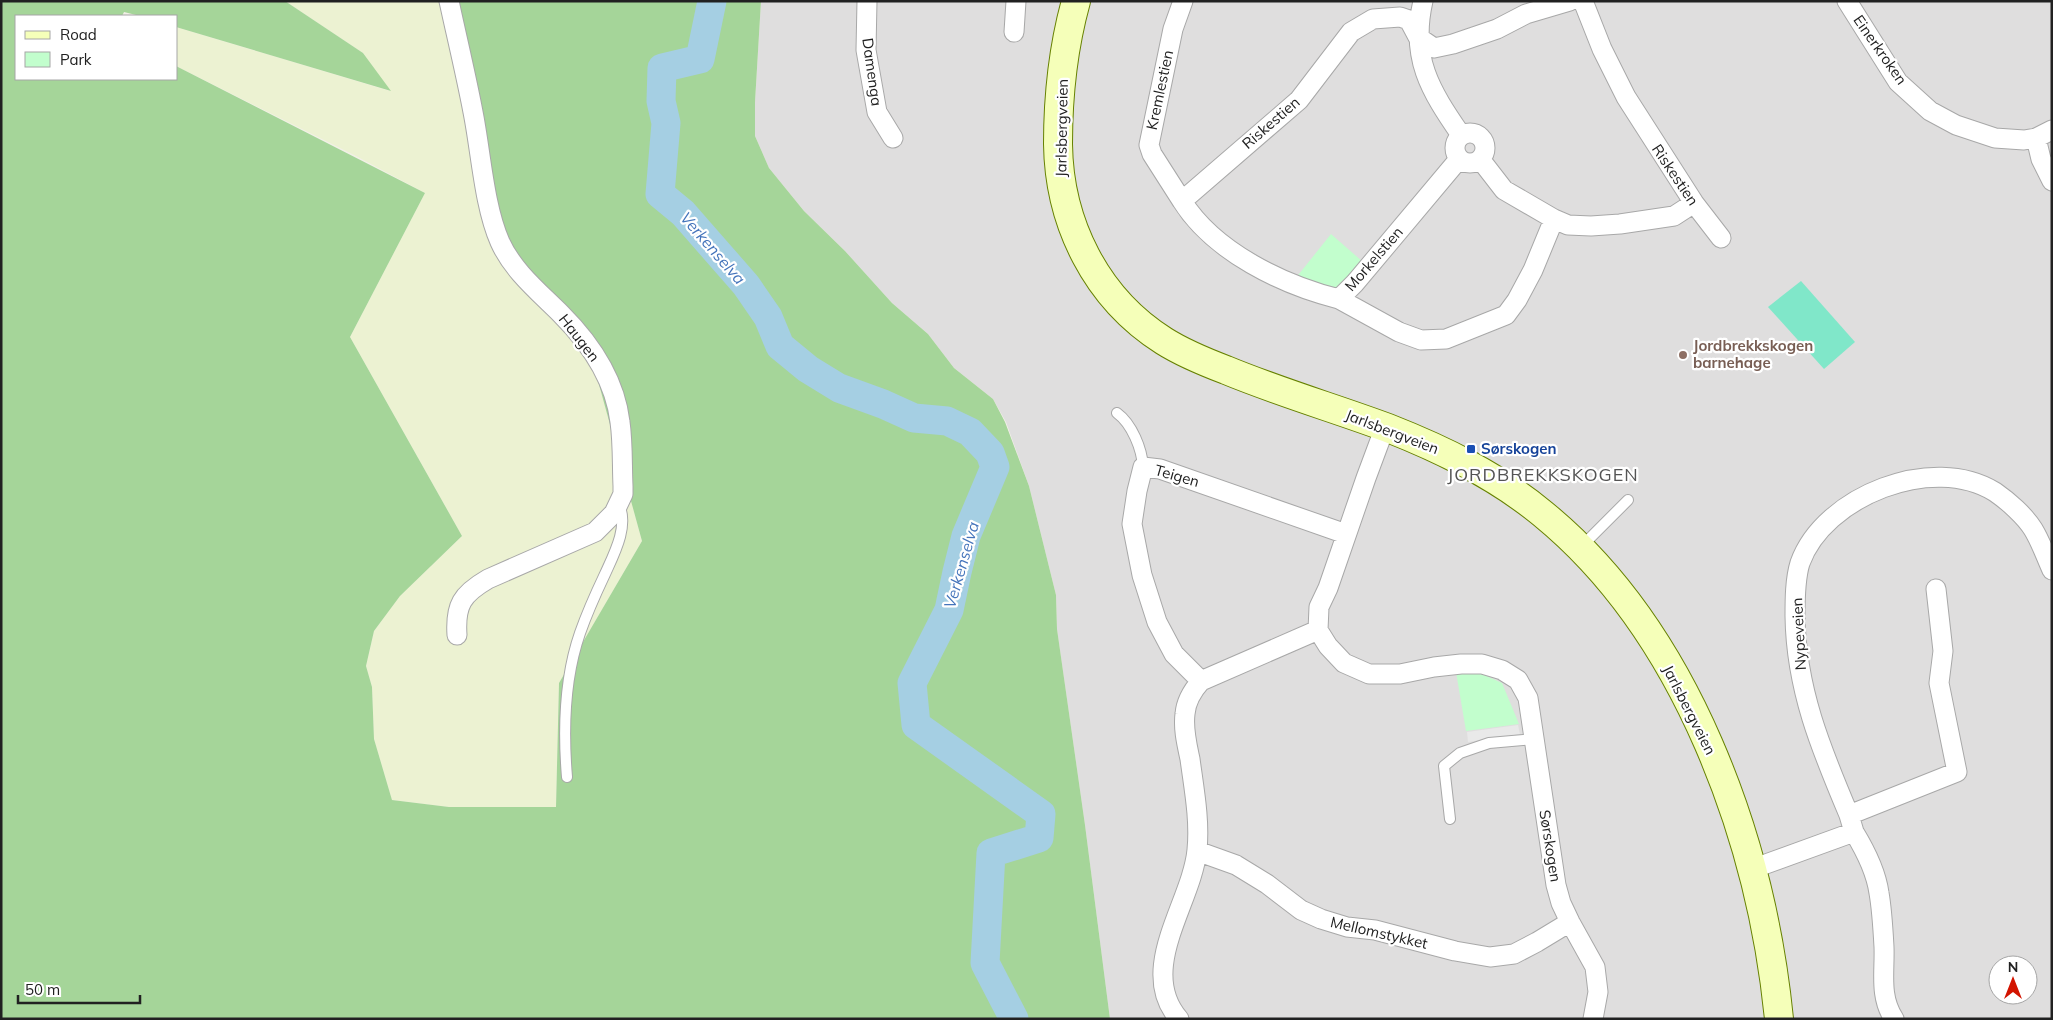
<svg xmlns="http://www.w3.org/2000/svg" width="2053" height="1020" font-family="Mulish,sans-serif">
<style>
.residential{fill:#dfdede;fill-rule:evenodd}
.farmland{fill:#ecf2d2}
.forest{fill:#a5d599}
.park{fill:#c2fecd}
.pitch{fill:#80e7c9}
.parking{fill:#e9e9e9}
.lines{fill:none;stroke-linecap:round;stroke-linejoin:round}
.river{stroke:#a5cfe3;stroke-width:29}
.service-casing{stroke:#a8a8a8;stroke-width:12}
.minor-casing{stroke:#a8a8a8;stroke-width:21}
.secondary-casing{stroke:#668100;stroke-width:30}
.service{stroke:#fff;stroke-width:10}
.minor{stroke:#fff;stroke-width:19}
.secondary{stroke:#f5ffb9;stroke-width:28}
.education-dot{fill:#8d6e63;stroke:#fff;stroke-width:2}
.transit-dot{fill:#1a4fb4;stroke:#fff;stroke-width:2}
.labels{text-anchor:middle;stroke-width:4.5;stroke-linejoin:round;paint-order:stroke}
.street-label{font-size:15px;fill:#212121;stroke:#fff}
.education-label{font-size:15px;font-weight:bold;fill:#785e54;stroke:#fff;text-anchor:start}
.transit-label{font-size:15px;font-weight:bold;fill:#164399;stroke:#fff;text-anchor:start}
.water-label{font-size:16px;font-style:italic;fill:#4474bb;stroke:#fff}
.quarter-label{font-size:18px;letter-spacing:1px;fill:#545454;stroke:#fff}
</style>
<rect width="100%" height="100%" fill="#f2f0e7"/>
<path class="residential" d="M761,1H2052V1019H1110L1085,825L1057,629L1056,595L1029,486L1006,422L993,399L954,368L928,334L892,303L845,251L804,211L769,168L755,136V102ZM1998,965H2028V995H1998Z"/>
<path class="farmland" d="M285,1H452L584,330L642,541L559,683L556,807H449L392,800L374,739L372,687L366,666L374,631L400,596L462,536L350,337L425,193L356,156L176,66V27L390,91L363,53Z"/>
<path class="forest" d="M1,1H285L363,53L391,91L176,27V16H140L124,12L122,16H16V79H176V66L425,193L350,337L462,536L400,596L374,631L366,666L372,687L374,739L392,800L449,807H556L559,683L642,541L584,330L508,249L452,1H761L755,102V136L769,168L804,211L845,251L892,303L928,334L954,368L993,399L1005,422L1029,486L1056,595L1057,629L1085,825L1110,1019H1Z"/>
<path class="park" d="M1331,234L1363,262L1343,284L1332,289L1295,279Z
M1456,672L1482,674L1502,683L1519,724L1466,731Z"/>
<path class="pitch" d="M1801,281L1855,342L1824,369L1768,307Z"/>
<path class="parking" d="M1518,725L1520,734L1468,742L1467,732Z"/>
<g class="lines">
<path class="river" d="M712,1L700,59L662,68L661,101L666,123L660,194L683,213L746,285L768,317L780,346L808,369L839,388L883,404L914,418L947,421L970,432L990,453L995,467L966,536L957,572L949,610L912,683L916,725L1041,814L1039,838L991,853L985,963L1014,1019"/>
<g class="service-casing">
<path id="service" d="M1117,413C1132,424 1142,449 1143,467
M1581,547L1628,500
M567,777C563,729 564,679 580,633C587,613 596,593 605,574C614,554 629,526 619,505
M1450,819L1444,766L1460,753L1489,743L1535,739"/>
</g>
<g class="minor-casing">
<path id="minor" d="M449,1C457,38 466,75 473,112C481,152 484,206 500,242C513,271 539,292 561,314C590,343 615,380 620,422C623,443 622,465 623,486V494L614,513L595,532L488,579C462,594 455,605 457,635
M867,1L866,50L877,112L893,138
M1423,1C1410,58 1430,90 1461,135
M1583,1L1602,49L1626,97L1694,203L1721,238
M1847,1L1898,82L1930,111L1956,125L1995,138L2024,140L2036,138L2052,130
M1014,32L1016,1
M1455 148a15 15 0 1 1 30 0a15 15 0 1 1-30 0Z
M2036,138L2041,159L2052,181
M1459,159L1355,283L1339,299L1399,332L1421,340L1446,339L1506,315L1517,300L1533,270L1554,219
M1480,159L1504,190L1554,219L1568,225L1591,226L1620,224L1674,216L1694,203
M1182,201L1152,154L1149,145L1173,29L1183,1
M1339,299C1283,285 1214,252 1182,201L1299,100L1351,32L1373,19L1400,17L1409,20L1418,37L1434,48L1453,44L1497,29L1526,14L1570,1
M1385,427L1366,478L1328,588L1319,607L1318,630L1328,646L1344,663L1369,674H1400L1434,667L1461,664H1482L1502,670L1518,680L1528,698L1556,885L1561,903L1570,922L1595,967L1598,992L1593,1019
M1201,681L1174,654L1157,622L1142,575L1132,524L1137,491L1143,467L1160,469L1346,534
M1849,815C1821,749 1796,689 1795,616C1795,600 1795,579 1800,563C1824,496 1933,453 1995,492C2008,501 2025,516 2033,529C2041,542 2046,557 2052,570
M1854,832C1865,850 1876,871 1879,893C1882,910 1883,929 1884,947C1885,972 1879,996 1894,1019
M1197,851L1236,865L1267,884L1301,910L1321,919L1347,927L1375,930L1455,951L1490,957L1514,954L1537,942L1570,922
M1752,869L1854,832L1849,815L1957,772L1939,683L1943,651L1936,589
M1179,1019C1136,969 1192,903 1197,850C1200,820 1194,789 1190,759C1187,745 1183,729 1185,714C1186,701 1192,691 1201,681L1318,630"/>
</g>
<g class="secondary-casing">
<path id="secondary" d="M1076,1C1063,48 1058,96 1058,144C1059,223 1096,298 1164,341C1183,353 1205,362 1226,370C1279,392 1334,408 1388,428C1444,450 1497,476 1543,514C1687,632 1761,839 1779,1019"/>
</g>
<use href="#service" class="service"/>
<use href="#minor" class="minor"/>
<use href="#secondary" class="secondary"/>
</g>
<circle class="education-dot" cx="1683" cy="355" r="5"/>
<rect class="transit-dot" x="1466" y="444" width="10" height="10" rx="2.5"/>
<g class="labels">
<g class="street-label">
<text transform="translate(1880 50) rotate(55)" y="5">Einerkroken</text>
<text transform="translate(872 72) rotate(82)" y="5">Damenga</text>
<text transform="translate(1160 90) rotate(-78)" y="5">Kremlestien</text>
<text transform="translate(1271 123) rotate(-41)" y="5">Riskestien</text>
<text transform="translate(1062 128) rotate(-89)" y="5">Jarlsbergveien</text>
<text transform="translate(1675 175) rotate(56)" y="5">Riskestien</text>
<text transform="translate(1374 259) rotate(-49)" y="5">Morkelstien</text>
<text transform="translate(579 338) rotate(52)" y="5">Haugen</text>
<text transform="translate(1392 432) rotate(21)" y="5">Jarlsbergveien</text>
<text transform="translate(1177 476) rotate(16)" y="5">Teigen</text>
<text transform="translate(1799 634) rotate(-93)" y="5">Nypeveien</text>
<text transform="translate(1689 710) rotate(63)" y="5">Jarlsbergveien</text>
<text transform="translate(1550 846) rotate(81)" y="5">Sørskogen</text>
<text transform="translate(1379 933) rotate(13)" y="5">Mellomstykket</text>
</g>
<g class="education-label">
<text x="1693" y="351">Jordbrekkskogen<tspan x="1693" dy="17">barnehage</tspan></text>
</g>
<g class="transit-label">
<text x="1481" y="454">Sørskogen</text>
</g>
<g class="water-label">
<text transform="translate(713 248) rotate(49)" y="6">Verkenselva</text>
<text transform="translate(961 565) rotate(-74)" y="6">Verkenselva</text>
</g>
<g class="quarter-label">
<text x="1543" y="481">JORDBREKKSKOGEN</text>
</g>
</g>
<rect width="2053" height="1020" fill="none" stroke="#212121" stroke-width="5"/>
<rect x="15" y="15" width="162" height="65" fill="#ffffff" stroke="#a6a6a6"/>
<rect x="25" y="31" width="25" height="8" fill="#f5ffb9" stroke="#a6a6a6"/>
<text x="60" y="40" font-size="15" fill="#212121">Road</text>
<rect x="25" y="52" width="25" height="15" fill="#c2fecd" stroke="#a6a6a6"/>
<text x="60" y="65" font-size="15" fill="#212121">Park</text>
<g transform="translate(2013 980)"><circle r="24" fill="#ffffff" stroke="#a6a6a6"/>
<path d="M0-4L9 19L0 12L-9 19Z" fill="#d31400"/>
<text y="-8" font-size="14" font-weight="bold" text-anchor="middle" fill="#212121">N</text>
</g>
<path d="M18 995v8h122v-8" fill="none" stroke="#212121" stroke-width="2.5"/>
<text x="25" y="995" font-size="15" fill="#212121" stroke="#ffffff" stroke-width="4" paint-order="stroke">50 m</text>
</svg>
